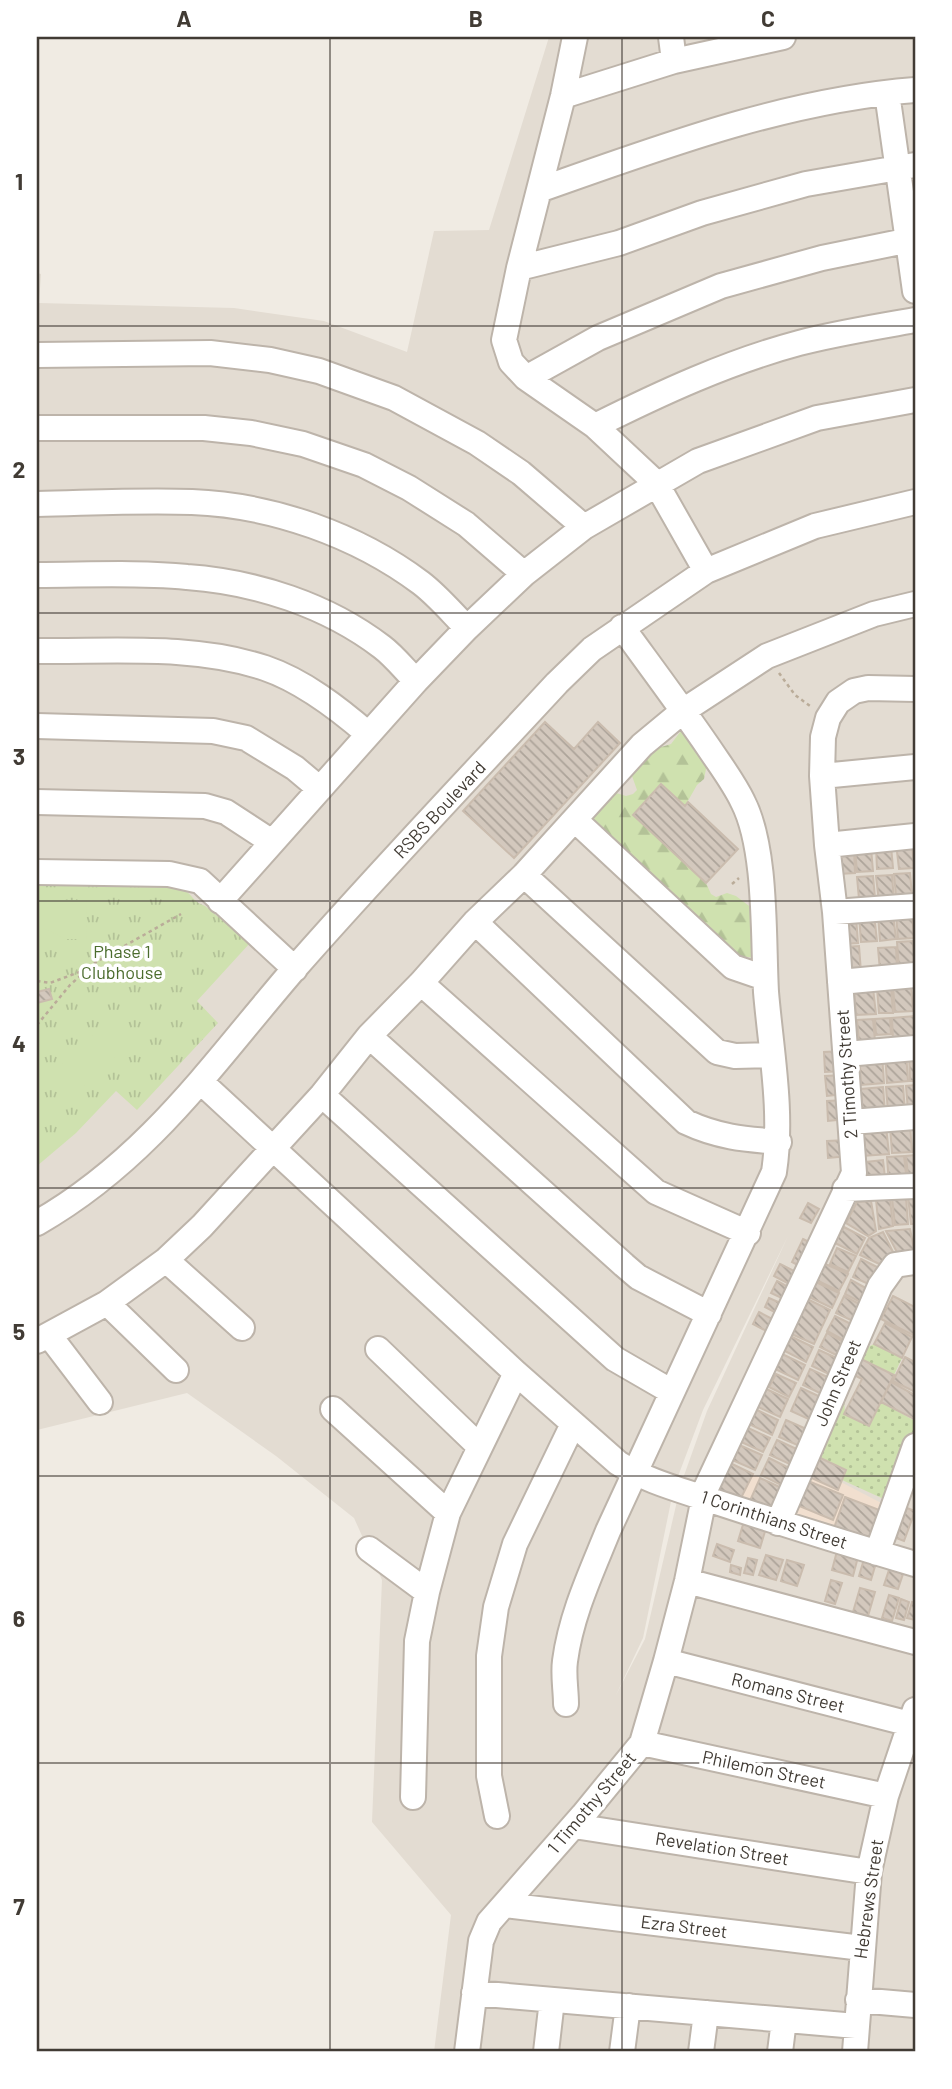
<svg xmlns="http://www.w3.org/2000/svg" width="952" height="2089" font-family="Barlow,sans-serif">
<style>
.residential{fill:#e3dcd2;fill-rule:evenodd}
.commercial{fill:#f1dfcf}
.grass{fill:url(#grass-dots)}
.forest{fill:url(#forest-firs)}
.park{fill:url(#park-tufts)}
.garden{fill:#cfe1af}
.building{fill:url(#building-back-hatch);stroke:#cabcae;stroke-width:2}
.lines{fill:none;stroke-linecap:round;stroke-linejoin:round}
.minor-casing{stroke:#bdb4aa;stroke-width:28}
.path{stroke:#baac99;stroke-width:2.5;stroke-dasharray:3.5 3.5;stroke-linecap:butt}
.minor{stroke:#fff;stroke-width:24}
.grid{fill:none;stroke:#413b34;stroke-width:2;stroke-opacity:0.55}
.labels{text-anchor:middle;stroke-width:7;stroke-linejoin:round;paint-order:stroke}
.street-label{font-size:18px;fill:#413b34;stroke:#fff}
.park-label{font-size:18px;fill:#4b6c2d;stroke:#fff}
.neatline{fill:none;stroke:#413b34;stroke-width:2.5}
.grid-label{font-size:23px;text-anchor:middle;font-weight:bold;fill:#413b34}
</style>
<defs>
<pattern id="grass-dots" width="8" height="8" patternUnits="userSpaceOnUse" patternTransform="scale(1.75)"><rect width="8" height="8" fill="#cfe1af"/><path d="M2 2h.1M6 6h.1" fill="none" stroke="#b3c297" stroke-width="1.8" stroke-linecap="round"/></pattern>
<pattern id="forest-firs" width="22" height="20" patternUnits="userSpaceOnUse" patternTransform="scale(1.75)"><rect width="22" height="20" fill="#cfe1af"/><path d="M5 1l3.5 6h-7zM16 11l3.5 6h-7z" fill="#b3c297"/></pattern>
<pattern id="park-tufts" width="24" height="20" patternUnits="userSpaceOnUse" patternTransform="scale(1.75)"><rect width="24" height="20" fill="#cfe1af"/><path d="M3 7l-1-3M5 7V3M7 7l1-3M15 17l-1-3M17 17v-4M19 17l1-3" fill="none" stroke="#b3c297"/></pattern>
<pattern id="building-back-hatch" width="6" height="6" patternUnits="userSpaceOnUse" patternTransform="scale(1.75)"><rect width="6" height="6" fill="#d3c8bd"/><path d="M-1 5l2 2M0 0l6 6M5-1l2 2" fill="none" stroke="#ada49a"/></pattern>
</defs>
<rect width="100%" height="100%" fill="#f0ebe3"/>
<path class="residential" d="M549,37H915V2052H434L451,1915L372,1822L382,1580L354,1518L276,1456L187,1393L37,1430V273L41,274L39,303L234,308L324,321L407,352L434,231L489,230ZM788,1236L707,1411L681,1484L645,1639L616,1695L643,1638L674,1487L703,1410Z"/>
<path class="commercial" d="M728,1462L784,1489L812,1467L887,1506L877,1535L772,1514L740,1500Z"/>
<path class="grass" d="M874,1344L902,1358L894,1375L859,1358L866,1348Z
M844,1398L845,1414L869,1426L881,1402L915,1421V1427L886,1500L842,1480L846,1470L814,1455Z"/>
<path class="forest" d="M684,727L710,766L706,769L704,779L697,785L685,806L661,784L633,815L706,883L711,894L716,897L727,893L736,896L757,912L756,958L739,956L592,820L613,792L626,796L633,794L637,790L632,776L655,749L671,744Z"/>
<path class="park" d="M37,876C70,877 158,874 184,890C193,895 193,902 205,906L250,943L197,1001L218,1023L137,1110L116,1091L76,1133L37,1166Z"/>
<path class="garden" d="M37,900H87L86,939H66L43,928H37Z
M108,1021L130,1043L69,1100L47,1078Z"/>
<path class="building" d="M545,722L574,749L598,722L620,743L514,858L463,811Z
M661,784L685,806L688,802L738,849L706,883L633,815Z
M912,842L914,868L899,869L896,843Z
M891,846L893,868L877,869L876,847Z
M871,848L873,871L857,872L855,849Z
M854,850L855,873L839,874L838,851Z
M910,873L912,895L896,896L894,874Z
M892,875L894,901L879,902L876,876Z
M873,876L875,898L859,899L857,877Z
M912,912L914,938L898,939L896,913Z
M893,913L896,939L880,941L878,914Z
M874,914L877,941L861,942L859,915Z
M856,917L858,943L843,944L840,918Z
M913,941L915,967L899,969L897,942Z
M859,946L861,972L845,974L843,947Z
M896,947L897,969L880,971L878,948Z
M911,985L913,1011L895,1012L893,986Z
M891,986L893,1013H879L877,988Z
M873,988L876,1014L856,1015L854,989Z
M49,989L52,999L37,1003V992Z
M915,1016V1038L893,1040L892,1018Z
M890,1018L891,1034L876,1035L875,1019Z
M873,1019L875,1041L859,1042L857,1020Z
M843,1051L844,1071L825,1072L824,1052Z
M915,1051V1081H910L909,1052Z
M906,1052L908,1081L887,1083L885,1053Z
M882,1054L884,1083L861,1085L860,1065Z
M844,1075L845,1094L827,1096L825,1076Z
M915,1085V1110L908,1111L906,1086Z
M903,1086L905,1111L888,1112L886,1087Z
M883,1087L885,1112L863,1114L861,1089Z
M846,1100L847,1119L828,1121L827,1101Z
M910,1124L912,1152L892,1153L890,1126Z
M886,1126L889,1154L862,1156L860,1129Z
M848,1140L849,1156L828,1158L827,1141Z
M915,1155V1174L908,1175L906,1156Z
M904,1156L907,1183L889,1185L887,1157Z
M883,1160L885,1178L867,1179L866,1162Z
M915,1196V1224H911L908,1197Z
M906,1197L908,1224L895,1225L892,1198Z
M890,1199L893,1226L879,1229L876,1200Z
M871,1201L876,1231L868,1236L846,1223L857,1202Z
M808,1203L819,1209L811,1223L800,1218Z
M844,1227L865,1238L857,1254L835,1243Z
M910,1229L915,1254L900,1258L886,1231Z
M883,1232L897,1260L886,1267L860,1255L869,1238Z
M803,1239L815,1245L803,1268L792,1262Z
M837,1248L856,1256L848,1272L830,1264Z
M861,1259L883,1270L875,1287L853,1277Z
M823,1263L848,1274L839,1291L816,1280Z
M780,1264L798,1273L791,1285L774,1276Z
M851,1280L873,1292L866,1305L845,1294Z
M777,1281L794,1290L788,1301L771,1293Z
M816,1282L839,1293L832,1308L809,1297Z
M844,1296L865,1307L857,1323L836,1313Z
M893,1296L915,1307V1331L913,1335L881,1319Z
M769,1298L785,1305L780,1315L765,1307Z
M805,1298L830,1310L814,1344L789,1333Z
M759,1312L778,1322L772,1334L753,1324Z
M835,1316L857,1327L849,1343L827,1331Z
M885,1323L912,1337L902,1358L874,1344Z
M827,1333L843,1342L836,1355L820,1347Z
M790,1336L813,1347L806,1362L783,1350Z
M819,1350L841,1360L833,1376L812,1366Z
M780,1353L805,1365L798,1380L773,1368Z
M905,1357L915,1362V1392L893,1381Z
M859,1358L894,1375L869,1426L844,1414L862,1379L852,1374Z
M810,1369L834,1380L826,1396L803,1385Z
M776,1374L796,1383L789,1397L769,1387Z
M891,1382L915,1395L914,1419L881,1402Z
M764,1388L788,1399L780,1417L756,1406Z
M801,1388L825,1399L815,1422L791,1411Z
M753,1408L778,1420L772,1435L747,1423Z
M786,1420L811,1431L804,1448L779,1437Z
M746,1427L770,1438L763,1452L739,1441Z
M777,1440L801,1451L794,1466L770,1455Z
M737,1444L762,1455L755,1470L730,1459Z
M814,1455L846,1470L838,1490L805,1475Z
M769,1458L791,1469L783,1486L761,1475Z
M728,1462L753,1474L740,1500L715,1490Z
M760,1478L784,1489L772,1514L749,1503Z
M803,1479L843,1495L833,1520L792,1503Z
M845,1497L882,1511L870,1542L834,1528Z
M907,1508L915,1511L904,1541L896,1538Z
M745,1518L767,1525L760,1548L738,1541Z
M717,1544L734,1550L730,1562L713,1556Z
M837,1551L858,1557L853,1576L832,1570Z
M766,1555L783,1560L776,1580L759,1575Z
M748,1558L757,1560L753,1575L744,1573Z
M864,1559L876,1563L871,1580L859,1576Z
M787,1560L804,1565L797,1586L781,1581Z
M892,1561L906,1565L898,1589L884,1585Z
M731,1565L741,1568L740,1575L730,1572Z
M831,1580L842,1583L835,1604L825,1601Z
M860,1588L875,1592L868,1616L853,1612Z
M889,1595L899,1598L892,1621L882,1618Z
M901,1599L909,1602L904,1620L896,1618Z
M912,1602L915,1603V1620L907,1618Z"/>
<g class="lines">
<g class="minor-casing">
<path id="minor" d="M575,37L563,96L519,268L504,340L511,362L526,378L595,426L656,483L706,571
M671,37L674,61
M887,93L915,291
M563,96L674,61L783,37
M539,190C661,147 786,100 915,90
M519,268L619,243L702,213L806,184L915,165
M37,355L210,353L270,360L319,371L394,398L477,443L521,473L584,527
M526,378L598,338L721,286L822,258L915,239
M595,426C661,393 728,362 799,343C837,333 877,327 915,320
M37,428H204L251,433L303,444L364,465L409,488L466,524L524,574
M37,504C88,503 140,500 192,502C272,505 357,535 421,583C438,596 452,613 467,628
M37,575C86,575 138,572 187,577C256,582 327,605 382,647C394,656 405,670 416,681
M37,651C112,652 192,644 265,668C303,681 338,708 368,734
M37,726L213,731L246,738L295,768L320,789
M822,776L915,767
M37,802L205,806L226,812L272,842
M575,820L733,967L765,978
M827,845L915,836
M37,872L169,874L200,881L295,969
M524,875L717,1052L735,1056L771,1055
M220,901L416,681L467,628L524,574L584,527L698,461L817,418L915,400
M835,912L915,906
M475,922L686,1122C718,1137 743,1139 779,1142
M840,982L915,975
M421,983L656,1192L748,1233
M369,1036L624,1265L638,1277L709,1314
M846,1054L915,1048
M201,1082L516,1373L618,1463C646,1481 681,1490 713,1501C780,1523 848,1544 915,1564
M322,1095L615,1359L672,1392
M851,1122L915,1117
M845,1189L915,1186
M37,1223C149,1159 213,1063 295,968C380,871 469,778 557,683L592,649L706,571L815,526L915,502
M166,1260L242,1328
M107,1303L176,1370
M49,1335L100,1402
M37,1341L107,1303L166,1260L202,1226L322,1095L369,1036L421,983L475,922L524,875L642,745L683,711L767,656L874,614L915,604
M378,1349L480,1447
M333,1409L448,1513
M778,1523L880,1286L895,1265L915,1262
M369,1549L427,1592
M877,1553L915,1446
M687,1581L915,1642
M666,1661L910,1724
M566,1704C566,1690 563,1675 565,1661C571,1615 591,1573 608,1531L774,1172C783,1113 771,1051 766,992C763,938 767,849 743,802C734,783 721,766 709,748C681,707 651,667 622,627
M642,1743L886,1796
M413,1797L417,1641L427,1592L448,1513L516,1373
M497,1816L489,1776V1656L496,1607L515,1544L573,1424
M574,1826L869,1872
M505,1905L862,1948
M474,1993L856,2026
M858,2000L915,2005
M467,2052L481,1941L489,1922L583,1815L642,1743L666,1661L687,1581L706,1488L854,1173L835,912L827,845L822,776L823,737L828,718L838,702L854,691L868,688L915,689
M546,2052L552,2000
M622,2052L628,2006
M701,2052L706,2013
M780,2052L784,2020
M855,2052L869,1872L886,1796L915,1710"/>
</g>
<path class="path" d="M779,673L795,695L810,706
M732,884L739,878
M37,981L50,983L82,971
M37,1025L70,985L96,962L181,914"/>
<use href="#minor" class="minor"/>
</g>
<path class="grid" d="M330,37V2052M622,37V2052M37,326H915M37,613H915M37,901H915M37,1188H915M37,1476H915M37,1763H915"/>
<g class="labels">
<g class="street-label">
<text transform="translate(440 810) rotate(-47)" y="6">RSBS Boulevard</text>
<text transform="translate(847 1074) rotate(-94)" y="6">2 Timothy Street</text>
<text transform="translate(838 1383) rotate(-67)" y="6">John Street</text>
<text transform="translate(774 1520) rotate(18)" y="6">1 Corinthians Street</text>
<text transform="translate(788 1693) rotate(14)" y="6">Romans Street</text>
<text transform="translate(764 1770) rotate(12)" y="6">Philemon Street</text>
<text transform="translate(592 1803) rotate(-50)" y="6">1 Timothy Street</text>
<text transform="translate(722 1849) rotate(9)" y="6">Revelation Street</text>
<text transform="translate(869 1899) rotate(-82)" y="6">Hebrews Street</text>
<text transform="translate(684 1927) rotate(7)" y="6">Ezra Street</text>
</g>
<g class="park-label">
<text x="122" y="958">Phase 1<tspan x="122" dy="21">Clubhouse</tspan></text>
</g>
</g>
<rect width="952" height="2089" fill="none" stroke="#ffffff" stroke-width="77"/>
<rect x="38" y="38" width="876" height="2012" class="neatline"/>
<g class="grid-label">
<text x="184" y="27">A</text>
<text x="476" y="27">B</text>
<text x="768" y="27">C</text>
<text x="19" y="190">1</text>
<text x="19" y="478">2</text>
<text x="19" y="765">3</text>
<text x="19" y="1052">4</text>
<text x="19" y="1340">5</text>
<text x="19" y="1627">6</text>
<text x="19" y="1915">7</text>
</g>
</svg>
